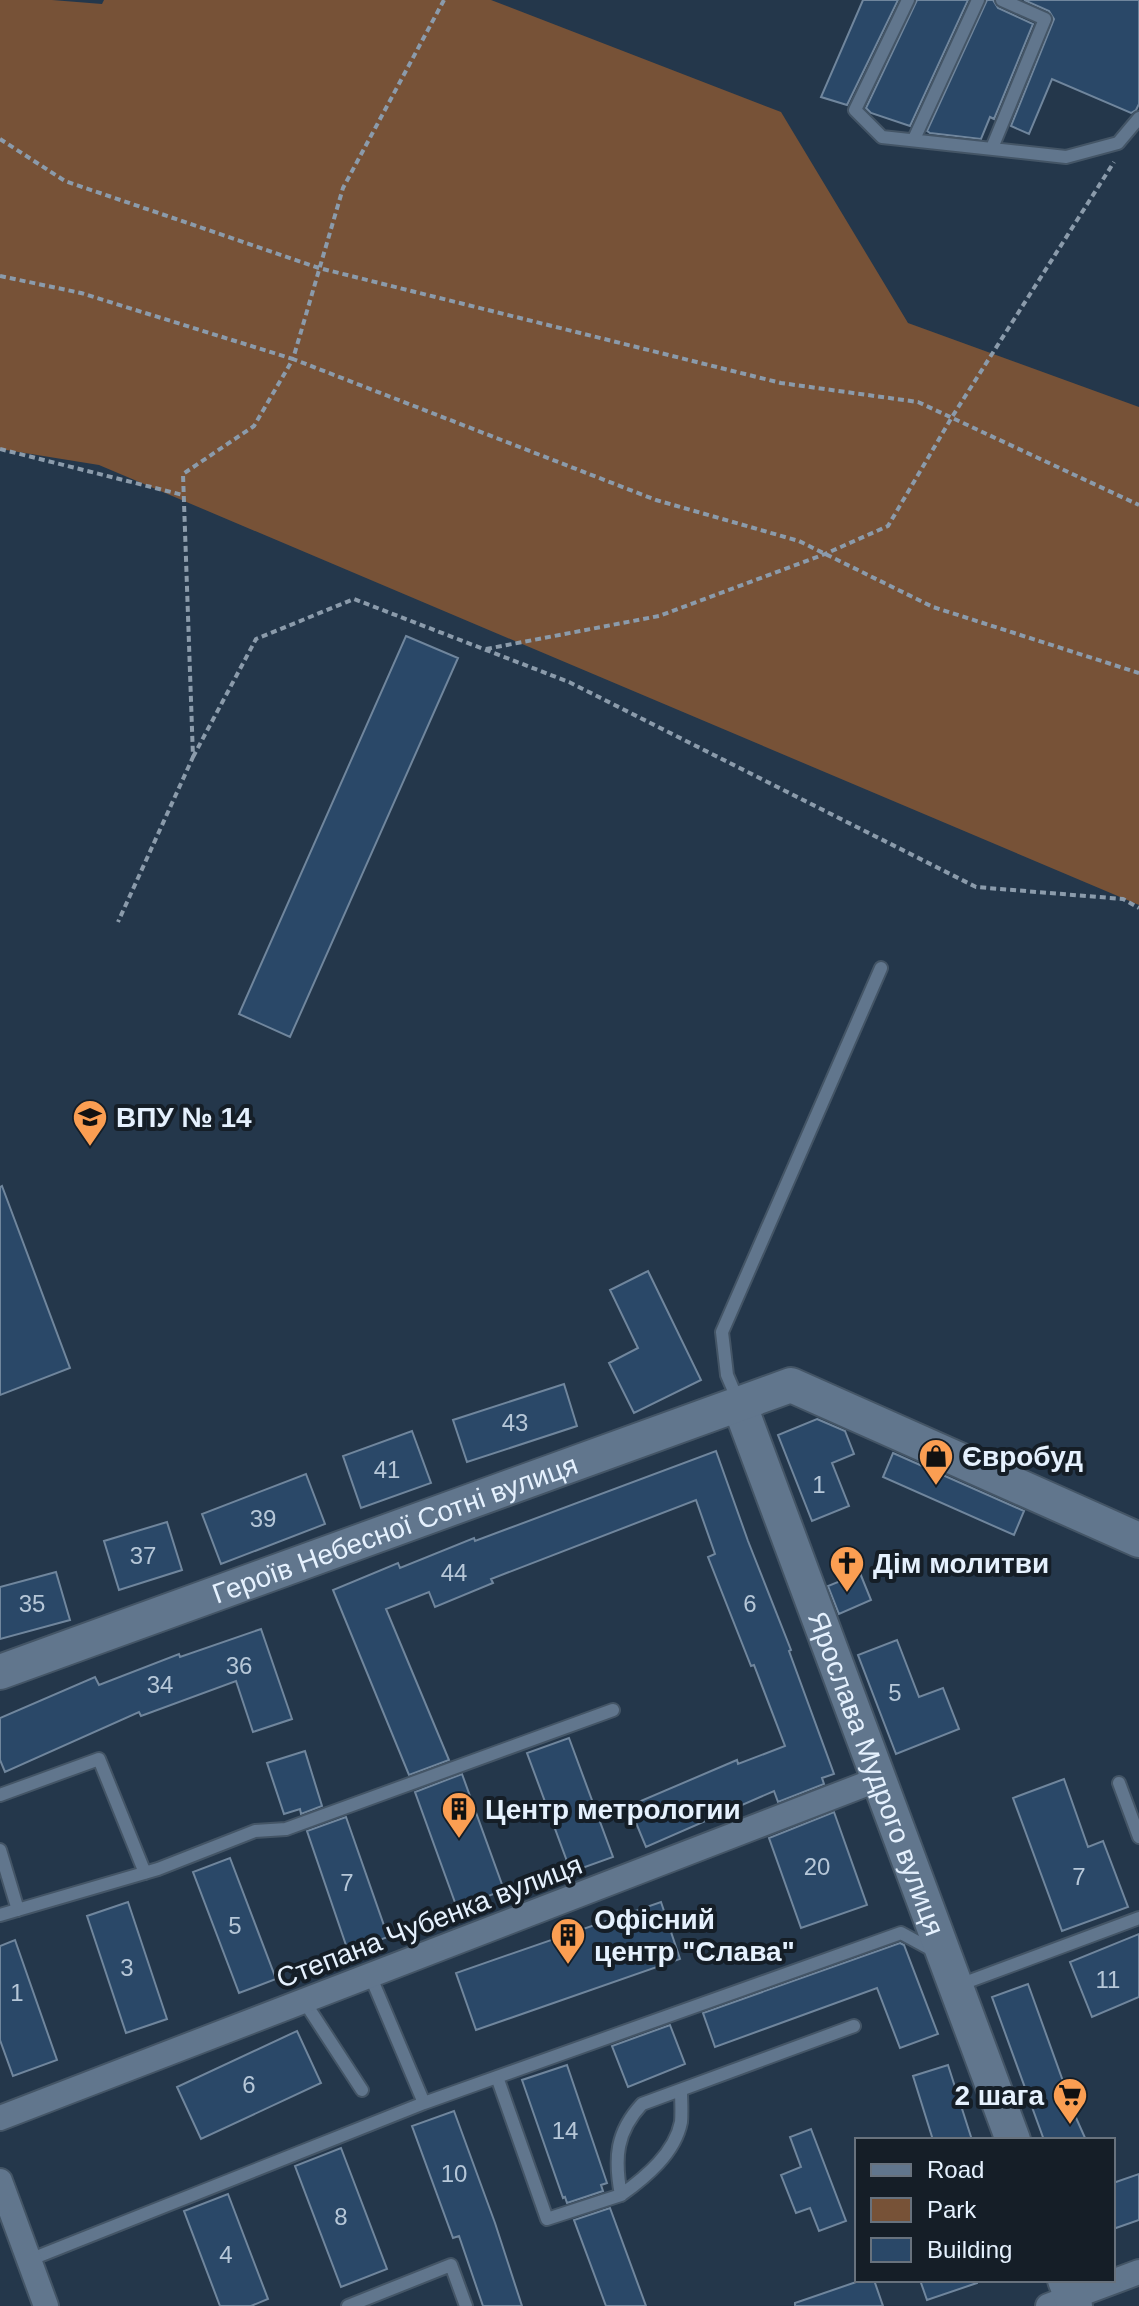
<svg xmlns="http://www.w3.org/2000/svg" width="1139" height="2306" font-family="Arial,sans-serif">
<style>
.green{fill:#775237}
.building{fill:#2a4868;stroke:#70869d;stroke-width:2}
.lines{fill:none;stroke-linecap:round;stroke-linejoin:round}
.lane-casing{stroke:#456;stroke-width:16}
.street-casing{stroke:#456;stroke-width:28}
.secondary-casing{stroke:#456;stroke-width:38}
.path{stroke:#8b9bab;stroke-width:4;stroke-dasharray:6 4;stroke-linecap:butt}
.lane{stroke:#61768d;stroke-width:12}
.street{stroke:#61768d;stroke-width:24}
.secondary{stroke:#61768d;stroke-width:34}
.labels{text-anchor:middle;stroke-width:8;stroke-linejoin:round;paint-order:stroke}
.number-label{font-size:24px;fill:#b6c7d8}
.poi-label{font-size:28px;font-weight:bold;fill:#e5f1fe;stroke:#151e27;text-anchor:start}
.street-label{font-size:28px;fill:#e5f1fe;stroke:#151e27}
</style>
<rect width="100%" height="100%" fill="#24374b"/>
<path class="green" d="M0,0H52L102,4L104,0H491L781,112L908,323L1139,407V905L99,465L0,449Z"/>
<path class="building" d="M863,0H898L847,105L821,97Z
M917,0H968L910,126L871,113L866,108Z
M987,0H993L998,8L1033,24L994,119L990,117L981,139L930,133L927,131Z
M1024,0H1139V104L1136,110L1131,113L1052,79L1029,134L1011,126L1054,19L1049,11Z
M406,636L458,658L290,1037L239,1014Z
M2,1186L70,1368L0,1395V1187Z
M648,1271L701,1380L634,1413L609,1363L638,1348L610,1290Z
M564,1384L577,1426L467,1462L453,1420Z
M817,1419L845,1431L854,1454L832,1463L849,1506L812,1521L778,1435Z
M412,1431L431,1483L361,1508L343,1456Z
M716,1451L748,1541L791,1650L789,1651L834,1774L822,1778L824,1784L778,1802L774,1791L646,1847L629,1806L737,1760L738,1764L785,1746L754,1665L751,1666L708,1557L715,1554L696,1500L491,1579L493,1583L435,1607L429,1592L386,1609L449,1760L409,1775L333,1590L398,1563L400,1568L474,1538L475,1541Z
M893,1453L1024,1511L1014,1535L883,1477Z
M306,1474L325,1524L221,1564L202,1514Z
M167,1522L182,1570L119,1590L104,1541Z
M56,1572L70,1620L0,1639V1587Z
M860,1573L871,1600L839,1614L828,1586Z
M261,1629L292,1719L253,1732L236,1681L141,1716L139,1712L5,1772L0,1760V1718L95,1677L99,1685L179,1654L180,1657Z
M897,1640L919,1697L943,1688L959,1729L896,1754L858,1655Z
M569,1738L613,1857L571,1872L527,1753Z
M305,1751L322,1806L301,1814L300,1809L284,1814L267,1763Z
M462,1774L504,1890L457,1908L415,1792Z
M1064,1779L1088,1847L1103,1841L1128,1907L1062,1931L1013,1798Z
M834,1812L867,1905L801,1928L769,1838Z
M346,1817L388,1937L348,1951L307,1831Z
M230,1858L276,1979L239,1993L193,1872Z
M128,1902L167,2019L126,2033L87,1916Z
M661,1902L680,1959L476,2030L456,1973Z
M1139,1934V1997L1092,2017L1070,1962Z
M15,1940L57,2060L13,2076L0,2040V1946Z
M900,1943L904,1945L938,2034L900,2048L877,1988L715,2047L703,2013Z
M1028,1984L1077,2120L1086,2140H1044L992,1997Z
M670,2025L685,2064L628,2087L612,2046Z
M297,2031L321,2083L201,2139L177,2087Z
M567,2065L607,2183L601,2185L603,2191L567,2203L565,2197L563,2198L522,2080Z
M948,2065L972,2140H933L913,2076Z
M454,2111L495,2223L522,2306H483L459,2236L453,2238L412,2126Z
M811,2129L846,2221L819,2231L810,2208L796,2213L781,2175L801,2167L790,2137Z
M341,2148L387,2269L341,2287L295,2166Z
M1139,2174V2220L1113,2229V2183Z
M228,2194L268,2299L251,2306H220L184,2211Z
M610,2208L646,2306H606L574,2220Z
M862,2280H874L883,2306H795V2303Z
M920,2280H977V2283L927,2300Z"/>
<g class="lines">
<g class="lane-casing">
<path id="lane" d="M908,0L855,110L882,137L1066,157L1118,143L1139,118
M914,139L978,0
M992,148L1045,19L1002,0
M739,1403L727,1375L722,1332L881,968
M1119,1783L1139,1837
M0,1795L99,1759L145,1873
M0,1850L18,1910
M0,1915L158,1869L255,1831L286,1829L613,1710
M370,1975L424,2103L901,1933L936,1952
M959,1985L1139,1918
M304,2001L362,2090
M497,2077L547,2219L621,2195C614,2158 616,2132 642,2104L854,2026
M621,2195C646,2177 675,2153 681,2122C682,2112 681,2100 681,2090
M29,2260L424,2103
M348,2306L451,2265L466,2306"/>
</g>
<g class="street-casing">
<path id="street" d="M0,2118L879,1779
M0,2181L46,2306
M1048,2306L1139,2272"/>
</g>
<g class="secondary-casing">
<g id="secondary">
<path id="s1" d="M740,1406L1013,2140"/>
<path id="s2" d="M0,1672L791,1385L1139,1540"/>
<path d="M1065,2280L1075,2306"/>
</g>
</g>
<path class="path" d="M444,0L343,188L293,359L656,500L799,541L933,607L1139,673
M0,139L65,181L319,268L781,383L918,402L1139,505
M0,276L81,293L293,359L254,426L183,474L193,757L118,922
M0,449L183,495
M486,649L659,616L825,554L888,526L952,417L1114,162
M193,757L256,639L354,599L569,682L976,887L1123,899L1139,908"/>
<use href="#lane" class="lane"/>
<use href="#street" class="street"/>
<use href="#secondary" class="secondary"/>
</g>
<defs>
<g id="university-pin" transform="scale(1.8)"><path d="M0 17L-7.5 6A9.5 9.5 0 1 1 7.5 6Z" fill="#fb9e52" stroke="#151e27"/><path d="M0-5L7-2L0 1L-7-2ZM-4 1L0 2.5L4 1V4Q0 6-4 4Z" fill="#111"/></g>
<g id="shop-pin" transform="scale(1.8)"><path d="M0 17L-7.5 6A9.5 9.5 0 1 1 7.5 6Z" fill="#fb9e52" stroke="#151e27"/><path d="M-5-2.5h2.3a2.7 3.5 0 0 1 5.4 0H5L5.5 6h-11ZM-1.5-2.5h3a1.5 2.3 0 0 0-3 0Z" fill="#111"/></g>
<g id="church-pin" transform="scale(1.8)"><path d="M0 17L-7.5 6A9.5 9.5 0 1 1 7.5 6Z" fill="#fb9e52" stroke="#151e27"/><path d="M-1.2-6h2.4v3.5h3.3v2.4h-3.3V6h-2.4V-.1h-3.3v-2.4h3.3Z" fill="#111"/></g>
<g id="building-pin" transform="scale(1.8)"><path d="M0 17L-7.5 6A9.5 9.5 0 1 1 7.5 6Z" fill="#fb9e52" stroke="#151e27"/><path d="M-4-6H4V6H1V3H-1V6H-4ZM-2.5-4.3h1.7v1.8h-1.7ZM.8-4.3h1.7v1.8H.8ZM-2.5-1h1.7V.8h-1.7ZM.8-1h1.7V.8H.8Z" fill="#111"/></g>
<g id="supermarket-pin" transform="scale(1.8)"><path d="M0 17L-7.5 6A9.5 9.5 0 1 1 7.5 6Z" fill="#fb9e52" stroke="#151e27"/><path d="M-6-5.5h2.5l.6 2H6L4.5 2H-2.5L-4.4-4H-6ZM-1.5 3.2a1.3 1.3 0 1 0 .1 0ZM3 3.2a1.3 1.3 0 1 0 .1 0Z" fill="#111"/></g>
</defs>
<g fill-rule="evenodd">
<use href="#university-pin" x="90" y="1117"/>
<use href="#shop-pin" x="936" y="1456"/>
<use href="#church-pin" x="847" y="1563"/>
<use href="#building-pin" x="459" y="1809"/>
<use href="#building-pin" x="568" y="1935"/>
<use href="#supermarket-pin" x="1070" y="2095"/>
</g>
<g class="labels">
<g class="number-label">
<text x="515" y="1431">43</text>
<text x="387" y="1478">41</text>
<text x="819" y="1493">1</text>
<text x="263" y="1527">39</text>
<text x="143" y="1564">37</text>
<text x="454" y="1581">44</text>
<text x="32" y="1612">35</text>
<text x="750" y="1612">6</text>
<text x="239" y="1674">36</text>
<text x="160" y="1693">34</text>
<text x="895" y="1701">5</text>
<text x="817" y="1875">20</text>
<text x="1079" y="1885">7</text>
<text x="347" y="1891">7</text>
<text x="235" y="1934">5</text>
<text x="127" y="1976">3</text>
<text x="1108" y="1988">11</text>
<text x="17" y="2001">1</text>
<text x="249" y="2093">6</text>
<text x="565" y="2139">14</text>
<text x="454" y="2182">10</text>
<text x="341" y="2225">8</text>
<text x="226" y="2263">4</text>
</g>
<g class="poi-label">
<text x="116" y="1127">ВПУ № 14</text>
<text x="962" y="1466">Євробуд</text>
<text x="873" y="1573">Дім молитви</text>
<text x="485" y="1819">Центр метрологии</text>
<text x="594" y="1929">Офісний<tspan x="594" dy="32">центр "Слава"</tspan></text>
<text x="1044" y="2105" text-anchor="end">2 шага</text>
</g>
<g class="street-label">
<text dy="10" stroke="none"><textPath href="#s2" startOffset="420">Героїв Небесної Сотні вулиця</textPath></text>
<text dy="10" stroke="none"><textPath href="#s1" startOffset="392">Ярослава Мудрого вулиця</textPath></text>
<text transform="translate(429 1921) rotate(-21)" y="10">Степана Чубенка вулиця</text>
</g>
</g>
<rect x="855" y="2138" width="260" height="144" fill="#151e27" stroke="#68727d" stroke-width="2"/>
<rect x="871" y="2164" width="40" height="12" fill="#61768d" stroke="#68727d" stroke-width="2"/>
<text x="927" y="2178" font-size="24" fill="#e5f1fe">Road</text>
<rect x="871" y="2198" width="40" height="24" fill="#775237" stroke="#68727d" stroke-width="2"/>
<text x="927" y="2218" font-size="24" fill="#e5f1fe">Park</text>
<rect x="871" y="2238" width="40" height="24" fill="#2a4868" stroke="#68727d" stroke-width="2"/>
<text x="927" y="2258" font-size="24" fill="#e5f1fe">Building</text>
</svg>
